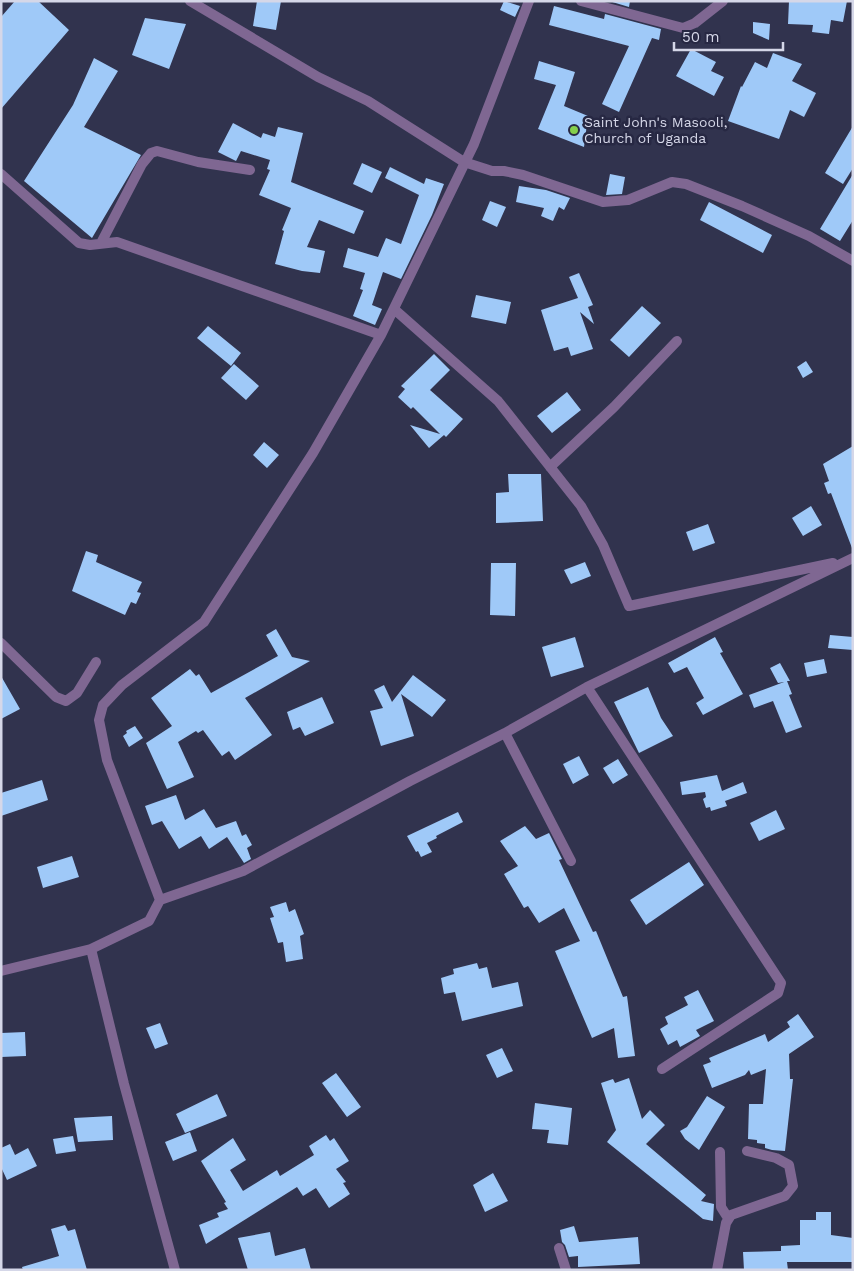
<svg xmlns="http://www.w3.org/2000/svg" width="854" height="1271" font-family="'Work Sans',sans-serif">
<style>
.building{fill:#9fc9f8}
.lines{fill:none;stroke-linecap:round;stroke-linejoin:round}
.street{stroke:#7f6792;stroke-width:10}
.poi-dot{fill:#85cf4c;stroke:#272843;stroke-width:2}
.labels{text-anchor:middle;stroke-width:5;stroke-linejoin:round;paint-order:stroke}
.poi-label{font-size:14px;fill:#d5d7e8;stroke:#272843;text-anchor:start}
</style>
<rect width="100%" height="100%" fill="#31334e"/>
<path class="building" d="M15,1H38L69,30L1,109V17Z
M257,1H281L276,30L253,26Z
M504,1L520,6L515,17L500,10Z
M609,1H630L629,7Z
M789,1H847L843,22L831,20L829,34L812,32L813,25L788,24Z
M554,6L604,19L605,14L661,29L659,40L652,38L619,112L602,104L629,46L549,25Z
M145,18L186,24L169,69L132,55Z
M753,22L770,24L769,40L753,33Z
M691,49L716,62L711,71L724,77L714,96L676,76Z
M773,53L802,64L792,81L816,93L804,117L790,110L779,139L728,121L741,86L742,87L755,62L767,68Z
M94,58L118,71L84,127L141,155L92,238L24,181L73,105Z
M539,61L575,72L564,106L588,116L584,147L538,129L556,85L534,79Z
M233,123L261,138L263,133L275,137L278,127L303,133L291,182L364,211L354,234L319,220L307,247L325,251L320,273L302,271L275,264L284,231L282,230L291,208L259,195L270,170L267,169L270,160L241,151L236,161L218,152Z
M853,126V168L843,184L825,173Z
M362,163L382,172L372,193L353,184Z
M390,167L424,184L426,178L444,184L432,215L401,279L383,272L372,305L382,309L375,325L353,316L363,290L360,289L365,273L343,267L348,248L378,257L386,238L401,244L419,195L385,178Z
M610,174L625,177L622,194L606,195Z
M853,174V220L840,241L820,229Z
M519,186L546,190L570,198L564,210L559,207L553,221L541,216L544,208L516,202Z
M490,201L506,207L497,227L482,220Z
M709,202L772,235L763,253L700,220Z
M579,273L593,305L588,307L594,324L580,312L593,349L571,356L568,347L554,351L541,310L578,298L569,277Z
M476,295L511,302L506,324L471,317Z
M642,306L661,323L629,357L610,340Z
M208,326L241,353L231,366L197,338Z
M434,354L450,370L430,390L463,419L446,437L444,435L429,448L410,425L440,434L413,407L411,409L398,397L405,389L401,386Z
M806,361L813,372L803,378L797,367Z
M234,364L259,386L246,400L221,378Z
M567,392L581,410L552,433L537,416Z
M264,442L279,455L267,468L253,455Z
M853,446V547L852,548L831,493L828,494L824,483L829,481L823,464Z
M508,474H541L543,521L496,523V493L509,492Z
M811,506L822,525L803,536L792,518Z
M708,524L715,543L693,551L686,532Z
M86,551L98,555L96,562L142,582L137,592L141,593L136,604L131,602L125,615L72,591Z
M585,562L591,576L571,584L564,570Z
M491,563H516L515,616L490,615Z
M276,629L292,657L310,661L245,698L272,735L235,760L229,751L222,756L203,730L198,733L196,731L178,742L194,777L167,789L146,743L172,726L151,698L190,669L196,676L199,674L211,693L278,656L266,635Z
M830,635L853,637V650L828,648Z
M575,637L584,667L551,677L542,647Z
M715,637L723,652L720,653L743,694L703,715L696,703L704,698L687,667L674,673L668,663Z
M824,659L827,673L807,677L804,663Z
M780,663L790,681H787L792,694L789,695L802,727L786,733L773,701L754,708L749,695L784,682L778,683L770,668Z
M413,675L446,700L432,717L401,694L414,736L381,746L370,711L383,708L374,690L384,685L392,702Z
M1,676L20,709L1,719Z
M648,687L661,718L673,736L639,753L614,702Z
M322,697L334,723L305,736L300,727L293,730L287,712Z
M135,726L143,738L129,747L123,736L127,733L126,731Z
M579,756L589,775L573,784L563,764Z
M618,759L628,775L613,784L603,768Z
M717,775L722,791L743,782L747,793L725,801L727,806L711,811L710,807L706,808L703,799L706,797L705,792L682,795L680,782Z
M42,780L48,800L1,816V793Z
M176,795L185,820L204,809L216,828L236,821L242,836L246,834L252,845L247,848L251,859L244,863L227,837L209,849L201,836L179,849L162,821L152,825L145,806Z
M776,810L785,829L759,841L750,823Z
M458,812L463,822L436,836L437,838L427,843L432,852L421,857L418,851L416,852L407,836Z
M525,826L536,839L549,833L562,859L559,860L593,932L596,931L623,997L627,996L635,1056L618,1058L614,1028L592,1038L555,951L580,941L564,908L539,923L528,906L524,908L504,874L518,866L500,841Z
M72,856L79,877L43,888L37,867Z
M689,862L704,885L646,925L630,900Z
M286,902L289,912L295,909L304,934L300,936L303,959L286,962L283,942L278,943L270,918L274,917L270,907Z
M477,963L479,969L487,967L492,988L518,982L523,1006L462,1021L455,992L444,994L441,978L454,974L453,969Z
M698,990L714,1021L696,1030L700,1036L680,1047L677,1040L668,1045L660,1029L668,1024L665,1017L688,1005L684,997Z
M798,1014L814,1037L789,1054L790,1079H793L785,1151L772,1150L765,1148V1144L757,1143V1140L748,1139L749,1104H763L766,1069L751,1075L749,1070L745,1075L712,1088L703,1065L711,1062L709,1058L765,1034L768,1042L790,1027L787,1022Z
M160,1023L168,1044L155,1049L146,1028Z
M25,1032L26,1056L1,1057V1033Z
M502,1048L513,1071L497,1078L486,1055Z
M336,1073L361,1107L347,1117L322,1083Z
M629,1078L642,1119L650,1110L665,1125L646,1144L706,1195L701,1201L714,1204L713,1221L703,1219L607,1142L616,1130L601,1083L613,1079L615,1083Z
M217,1094L227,1116L185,1133L176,1114Z
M707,1096L725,1107L699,1150L685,1139L680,1131L687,1127Z
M535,1103L572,1108L568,1145L547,1143L549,1130L532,1129Z
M112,1116L113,1140L78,1142L74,1118Z
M190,1132L197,1151L173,1161L165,1142Z
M326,1135L330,1141L334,1138L349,1161L336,1169L346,1182L343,1183L350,1194L329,1208L316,1188L303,1196L297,1187L206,1244L199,1225L219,1217L217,1213L228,1209L224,1203L226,1202L201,1161L233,1138L246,1160L230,1170L243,1191L277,1170L280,1176L314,1155L309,1146Z
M73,1136L76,1151L56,1154L53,1139Z
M10,1144L15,1155L28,1148L37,1166L7,1180L1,1167V1148Z
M493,1173L508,1201L485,1212L473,1185Z
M816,1212H831V1235L853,1238V1262H787L788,1270H744L743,1252L781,1251V1246L800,1245V1220H816Z
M65,1225L68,1231L75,1229L87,1270H23L22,1267L59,1256L51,1229Z
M574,1226L579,1242L638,1237L640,1264L578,1267V1256L569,1257L565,1245L562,1242L560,1230Z
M270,1232L275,1256L305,1248L311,1270H248L238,1238Z"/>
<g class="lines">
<path class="street" d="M190,1L318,77L368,101L464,162L492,171H504L523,175L603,202L628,200L672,182L686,184L742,206L809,236L853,261
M581,1L683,28L695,23L723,1
M1,174L79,243L90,245L117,242L381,335
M101,243L142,164L151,153L157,151L198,162L250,170
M394,309L498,401L581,506L603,545L629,606L833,563
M550,467L614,407L677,341
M1,643L56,697L66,701L77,693L96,662
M587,687L781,983L778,993L662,1069
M505,733L571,861
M160,900L107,760L99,720L103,705L122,685L204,622L313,453L381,335L474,144L529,1
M91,949L124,1084L175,1270
M1,971L91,949L149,921L160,900L243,871L410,781L505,733L587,687L853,558
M720,1152L721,1207L728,1218
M559,1248L566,1270
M717,1270L726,1223L731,1215L785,1196L793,1186L789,1165L776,1158L747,1151"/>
</g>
<circle class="poi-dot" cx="574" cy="130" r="5"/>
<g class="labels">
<g class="poi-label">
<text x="584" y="127">Saint John's Masooli,<tspan x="584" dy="16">Church of Uganda</tspan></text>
</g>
</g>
<rect width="854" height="1271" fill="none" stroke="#d5d7e8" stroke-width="5"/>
<path d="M674 42v8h109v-8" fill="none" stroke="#d5d7e8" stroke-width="2.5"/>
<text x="682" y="42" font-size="15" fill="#d5d7e8" stroke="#272843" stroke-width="4" paint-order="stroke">50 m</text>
</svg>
